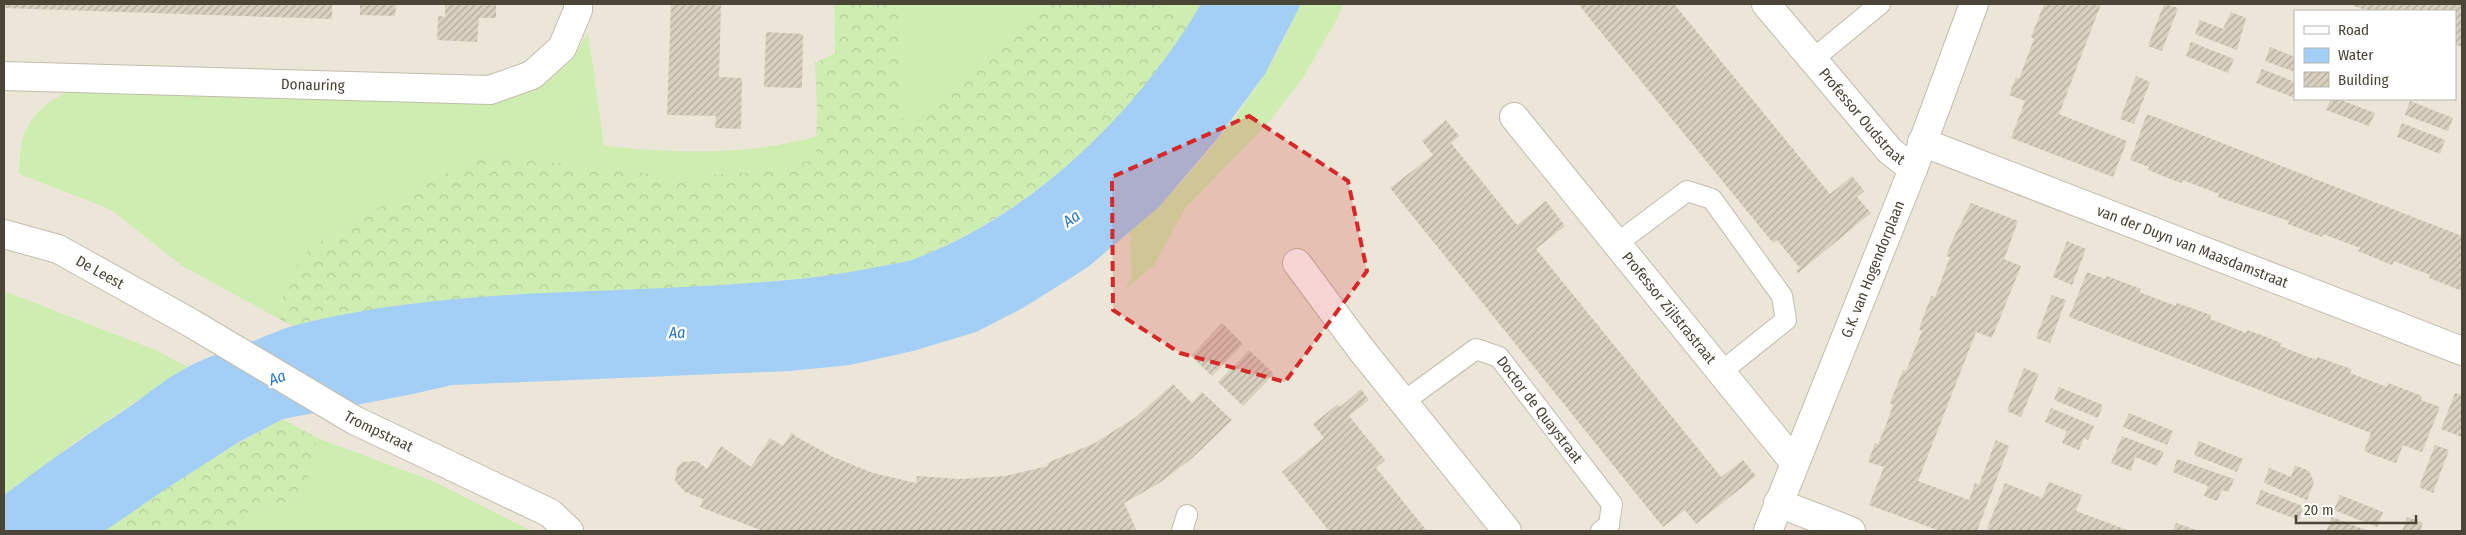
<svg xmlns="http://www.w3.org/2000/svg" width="2466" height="535" font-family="'Fira Sans Condensed',sans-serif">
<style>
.residential{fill:#ebe6d8;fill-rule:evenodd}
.grass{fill:#ceedb1}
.forest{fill:url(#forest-crowns)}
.water{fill:#a3cff6}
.building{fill:url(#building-hatch)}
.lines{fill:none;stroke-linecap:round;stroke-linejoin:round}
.service-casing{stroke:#c3bcac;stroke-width:22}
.minor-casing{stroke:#c3bcac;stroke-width:30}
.tertiary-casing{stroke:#c3bcac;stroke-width:30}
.service{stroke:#fff;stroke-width:20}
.minor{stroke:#fff;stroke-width:28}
.tertiary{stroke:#fff;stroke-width:28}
.marked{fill:#d62828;fill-opacity:0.2;stroke:#d62828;stroke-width:4;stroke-dasharray:10 6;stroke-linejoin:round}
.labels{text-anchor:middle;stroke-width:5;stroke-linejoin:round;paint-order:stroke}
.street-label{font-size:15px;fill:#4b4537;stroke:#fff}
.water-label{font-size:16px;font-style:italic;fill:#2675c1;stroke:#fff}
</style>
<defs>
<pattern id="forest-crowns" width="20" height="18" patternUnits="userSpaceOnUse" patternTransform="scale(1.25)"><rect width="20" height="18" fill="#ceedb1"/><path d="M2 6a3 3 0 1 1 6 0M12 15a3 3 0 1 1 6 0" fill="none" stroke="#b2cd99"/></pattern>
<pattern id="building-hatch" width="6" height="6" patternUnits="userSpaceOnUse" patternTransform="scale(1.25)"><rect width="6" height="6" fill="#d9d0bf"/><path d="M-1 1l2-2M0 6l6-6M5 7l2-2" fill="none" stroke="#b2ab9c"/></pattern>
</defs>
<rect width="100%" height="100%" fill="#f6f3ea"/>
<path class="residential" d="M4,4H2462V531H4ZM2295,11H2455V99H2295Z"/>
<path class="grass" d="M901,4H1047L936,101L906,124L902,117Z
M1155,4H1201L1189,24Z
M1301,4H1343L1337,19L1302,79L1264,128L1186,207L1154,265L1125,290L1131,277L1130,231C1182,188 1227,132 1264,75C1278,53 1289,27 1301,4Z
M588,33L604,146C672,153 751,156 817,136L816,156L812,160L756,172L676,177L582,165L484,157L465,163L357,219L311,247L285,290L276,317L181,265L110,209L19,174C20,132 28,112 67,92L468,91L551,74L570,62Z
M4,291L158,351L187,367L77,441L4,495Z
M317,438L435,482L531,531H241L248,511L304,497Z"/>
<path class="forest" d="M835,4H901L902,117L906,123L936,101L1047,4H1155L1189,24C1131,123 1024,216 917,258C905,263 890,264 878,267C832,277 786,280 739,284C633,293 526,293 420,303C377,307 334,316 292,326L276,317L285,290L299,261L311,247L357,219L465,163L484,157L582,165L676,177L756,172L812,160L816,156L817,110L815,63L835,53Z
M283,419L317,438L304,497L248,511L241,531H105C162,491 220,451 283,419Z"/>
<path class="water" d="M1201,4H1301L1265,74L1217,139L1159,207L1088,267L1023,308L976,332L913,351L850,365L790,371L452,385L413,394L283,419L239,442L167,488L105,531H4V495C46,463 88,434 132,405C150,392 168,377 188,367C208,356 231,350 251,342C266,336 281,329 296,325C443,287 599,295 749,283C793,280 835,276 877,267C890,264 905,263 917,258C1035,213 1138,111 1201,4Z"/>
<path class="building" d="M4,4H332V19L4,8Z
M360,4H396L395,16L360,15Z
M445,4H496V18H479L477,42L437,40L438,16L445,17Z
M671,4H721L719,77L742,78L741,129L715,128L716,116L667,115Z
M1578,4H1674L1830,194L1852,176L1864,191L1857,197L1871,213L1798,273L1796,271L1800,268L1777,240L1773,243Z
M2044,4H2101L2059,114L2127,141L2113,177L2011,138L2025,101L2009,95L2016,77L2019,79L2034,39L2031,37Z
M2164,4L2178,8L2162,51L2148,46Z
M2349,4H2462V47L2455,44V11H2368Z
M2231,12L2246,18L2237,50L2195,34L2200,20L2223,29Z
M766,32L803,34L802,88L764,87Z
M2191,42L2234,59L2228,73L2186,56Z
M2270,47L2295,57V72L2265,61Z
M2262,69L2295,82V98L2256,83Z
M2136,76L2150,82L2134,124L2120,119Z
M2331,99H2338L2375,113L2369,126L2326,110Z
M2410,101L2453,118L2448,131L2405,115Z
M2147,114L2462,236V291L2429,278L2430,275L2394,261L2392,265L2358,251L2360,248L2323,234L2322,237L2288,224L2289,221L2218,197L2219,194L2183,180L2181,183L2148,170L2149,167L2130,160Z
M1446,120L1459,136L1451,143L1517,225L1546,201L1565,226L1536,249L1721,477L1743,460L1756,476L1696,524L1685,510L1663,527L1390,188L1433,155L1422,141Z
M2402,123L2445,140L2440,154L2397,137Z
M1971,203L2018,221L2004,259L2021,266L1992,338L1976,332L1918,481L1969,500L1975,483L1979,485L1996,440L2009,446L1977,531H1940L1869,505L1884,467L1868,462L1875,443L1878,444L1886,425L1893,405L1890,403L1903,370L1906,371L1922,331L1919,329L1931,296L1935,297L1950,257L1946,256L1953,239Z
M2067,241L2086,249L2072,285L2053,277Z
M2087,272L2105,279L2107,276L2141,289L2139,292L2176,306L2177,303L2211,315L2210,319L2246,333L2247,330L2264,336L2281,343L2280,346L2316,360L2318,357L2334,363L2352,369L2350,373L2387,387L2388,383L2422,396L2421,400L2440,407L2422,452L2403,445L2396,463L2379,457L2364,451L2371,433L2069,317Z
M2052,295L2066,300L2050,343L2036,338Z
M1222,323L1243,344L1212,376L1191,356Z
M1249,350L1274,374L1243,406L1218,382Z
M2024,368L2039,374L2021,417L2007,411Z
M1173,384L1192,403L1202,392L1232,420L1190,460L1158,484L1124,503L1136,529L1132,531H763L700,507L703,499L685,492L675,481L677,467L683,462L697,461L707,469L721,446L751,467L770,438L783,446L792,432L795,436L833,457L873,473L916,483L917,476L960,479L1005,476L1048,466L1047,463L1093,444L1136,417Z
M2059,387L2103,405L2098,418L2054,400Z
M1361,389L1369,400L1349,416L1385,460L1376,468L1427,531H1329L1282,472L1324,438L1313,424L1338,404L1340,407Z
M2455,393L2462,395V437L2441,429Z
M2051,408L2094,426L2088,440L2084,438L2079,450L2062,443L2067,431L2045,422Z
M2129,413L2173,431L2167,445L2123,427Z
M2122,436L2164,452L2157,466L2135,457L2131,471L2111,463Z
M2199,441L2243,459L2237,472L2194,455Z
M2435,445L2449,450L2433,493L2419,487Z
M2177,459L2234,479L2229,492L2222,490L2217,501L2204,496L2208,486L2173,472Z
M2295,465L2309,471L2314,482L2307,500L2264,483L2269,468L2291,477Z
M2049,482L2082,495L2076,511L2130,531H1994L1987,529L2005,483L2042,498Z
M2261,490L2303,506L2299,520L2256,504Z
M2340,495L2383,512L2377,527L2334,510Z
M2332,517L2353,525L2368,531H2326Z
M2407,517L2423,523L2420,531H2402Z
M2176,523L2190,528L2198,531H2173Z"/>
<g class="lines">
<g class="service-casing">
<g id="service">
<path d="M1812,60L1880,4"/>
<path d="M1616,244L1687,191L1712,199L1782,296L1786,320L1721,372"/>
<path id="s1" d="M1403,402L1476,349L1499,357L1612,504L1609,525L1601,531"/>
<path d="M1182,531L1187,515"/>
</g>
</g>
<g class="minor-casing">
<g id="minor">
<path id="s2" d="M1766,4L1890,151L1913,169"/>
<path id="s3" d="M4,76L490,90L532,75L562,48L578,10V4"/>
<path id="s4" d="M1514,117L1794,462"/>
<path id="s5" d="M1922,142L2462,351"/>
<path d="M1297,263L1360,348L1507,531"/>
<path d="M1778,503L1851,531"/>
<path id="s6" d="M1768,531L1913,169L1974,4"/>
</g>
</g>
<g class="tertiary-casing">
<g id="tertiary">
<path id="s7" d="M4,234L58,249L191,323L354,420L550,513L569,531"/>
</g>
</g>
<use href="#service" class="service"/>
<use href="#minor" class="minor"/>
<use href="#tertiary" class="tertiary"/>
</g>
<path class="marked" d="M1249,116L1348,181L1367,271L1285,382L1180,353L1113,310L1112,177Z"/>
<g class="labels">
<g class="street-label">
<text dy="5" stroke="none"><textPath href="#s3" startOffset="309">Donauring</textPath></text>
<text dy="5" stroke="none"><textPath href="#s2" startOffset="148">Professor Oudstraat</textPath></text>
<text dy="5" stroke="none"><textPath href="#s5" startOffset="290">van der Duyn van Maasdamstraat</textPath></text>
<text dy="5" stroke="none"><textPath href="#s6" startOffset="282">G.K. van Hogendorplaan</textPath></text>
<text dy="5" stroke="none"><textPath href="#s7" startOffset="104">De Leest</textPath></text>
<text dy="5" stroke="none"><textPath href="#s4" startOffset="246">Professor Zijlstrastraat</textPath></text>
<text dy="5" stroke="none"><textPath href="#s1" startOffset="181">Doctor de Quaystraat</textPath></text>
<text dy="5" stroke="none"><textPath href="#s7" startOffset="425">Trompstraat</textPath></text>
</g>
<g class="water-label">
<text transform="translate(1071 218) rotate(-35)" y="6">Aa</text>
<text transform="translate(677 332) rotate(-2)" y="6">Aa</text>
<text transform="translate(277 377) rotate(-20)" y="6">Aa</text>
</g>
</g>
<rect width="2466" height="535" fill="none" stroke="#4b4537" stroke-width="10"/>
<rect x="2294" y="10" width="162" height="90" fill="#ffffff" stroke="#b7b5af"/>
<rect x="2304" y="26" width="25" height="8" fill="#ffffff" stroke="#b7b5af"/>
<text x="2338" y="35" font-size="15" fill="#4b4537">Road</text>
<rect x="2304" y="48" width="25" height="15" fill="#a3cff6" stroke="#b7b5af"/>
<text x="2338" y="60" font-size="15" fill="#4b4537">Water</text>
<rect x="2304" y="72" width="25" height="15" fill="url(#building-hatch)" stroke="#b7b5af"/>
<text x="2338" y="85" font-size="15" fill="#4b4537">Building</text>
<path d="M2296 515v8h120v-8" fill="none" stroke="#4b4537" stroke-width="2.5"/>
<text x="2304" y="515" font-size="15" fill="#4b4537" stroke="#ffffff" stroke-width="4" paint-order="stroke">20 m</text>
</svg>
